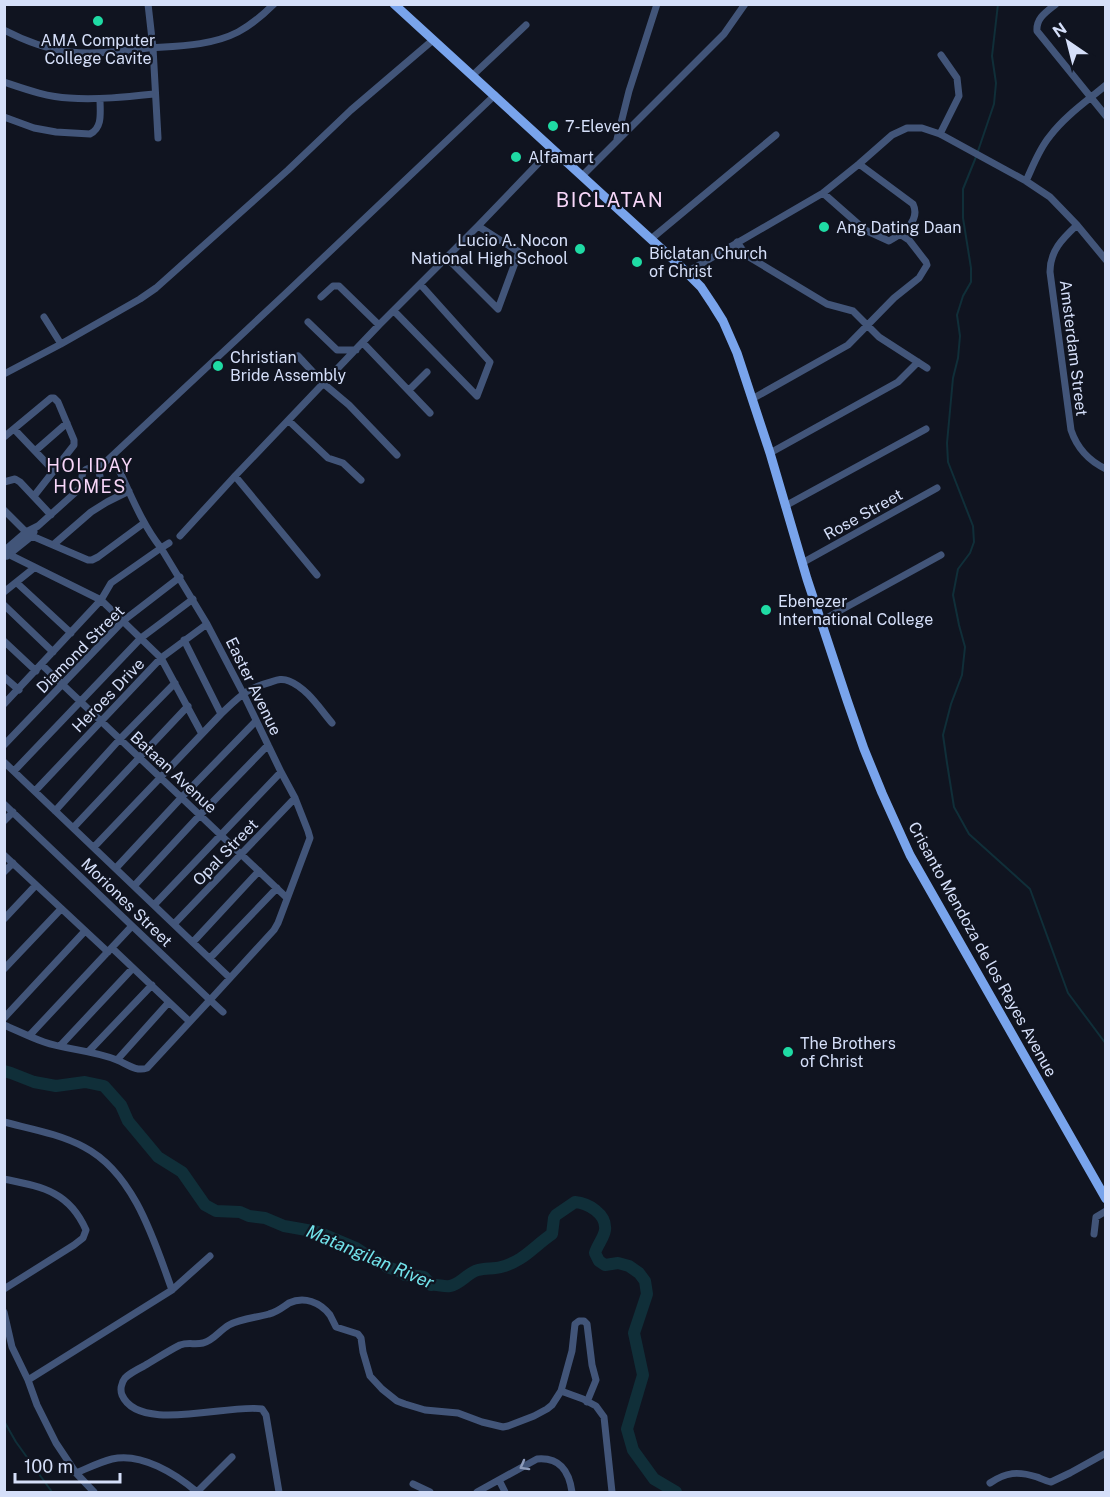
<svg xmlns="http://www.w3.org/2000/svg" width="1110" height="1497" font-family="'Public Sans',sans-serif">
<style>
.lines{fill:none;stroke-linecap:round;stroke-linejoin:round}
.stream{stroke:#102f39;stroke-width:2}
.river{stroke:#102f39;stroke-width:12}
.minor-tunnel{stroke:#2e3241;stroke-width:7;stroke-dasharray:7 3.5;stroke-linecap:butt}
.minor{stroke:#425579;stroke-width:7}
.secondary{stroke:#79a4ec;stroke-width:9}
.oneway{stroke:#8c9ab9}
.poi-dot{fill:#1fdba4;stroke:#101420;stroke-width:2}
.labels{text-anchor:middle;stroke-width:4.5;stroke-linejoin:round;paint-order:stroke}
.poi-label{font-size:16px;fill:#d5dff9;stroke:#101420;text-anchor:start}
.street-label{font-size:16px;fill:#d5dff9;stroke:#101420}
.neighbourhood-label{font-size:18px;letter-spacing:1.5px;fill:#f8d7f9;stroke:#101420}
.water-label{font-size:18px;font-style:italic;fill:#72e3eb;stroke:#101420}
.quarter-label{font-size:20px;letter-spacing:1.5px;fill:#f8d7f9;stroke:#101420}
</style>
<rect width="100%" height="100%" fill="#101420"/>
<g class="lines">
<path class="stream" d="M978,151L994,104L996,83L992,56L998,4
M976,157L963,189V218L971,268V282L963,296L957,315L960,336L958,358L953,378L947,443L948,462L973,526L974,542L970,553L958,569L953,595L959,625L965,647L962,675L951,704L943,735L947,763L954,807L969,834L1030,889L1068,993L1106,1044
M4,1421L16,1442L52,1492"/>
<path class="river" d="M4,1071L11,1073L34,1082L56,1086L85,1082L104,1086L121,1105L128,1121L158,1157L182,1172L205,1205L216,1211L240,1212L249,1216L265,1218L284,1226L318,1232L356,1248L373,1259L383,1263L387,1267L399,1271L405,1275L418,1276L424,1277L431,1285C437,1284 444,1287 450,1286C461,1284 467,1273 478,1270C485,1268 494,1269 501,1267C524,1261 533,1247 552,1234L554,1218L556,1215L575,1202C588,1203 607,1214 605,1230C604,1238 597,1245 595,1253L599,1261L605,1265L618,1263L629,1266L639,1273L645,1281L647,1294L634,1333L643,1375L627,1429L633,1450L654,1479L676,1492"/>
<path class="minor-tunnel" d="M77,491L82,486"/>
<path class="minor" d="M148,4L153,48L158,138
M1056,4C1046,12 1036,18 1037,31L1106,116
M4,30C25,41 46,49 70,52C95,55 122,51 148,48C177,46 211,46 238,32C251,25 263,15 274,4
M473,75L526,25
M4,82C25,89 47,97 69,98C97,100 126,97 154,94
M4,117L34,128L56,132L90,134C103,128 100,112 100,99
M940,134L959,96L957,78L941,55
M617,139L629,91L657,4
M582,176L724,34L745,4
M1026,181C1033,166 1039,149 1050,136C1065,116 1087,101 1106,85
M823,193L865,230L889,241C902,234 921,221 913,204L859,164
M1077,225C1062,239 1050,251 1050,272L1071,430C1077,448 1089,461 1106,469
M651,239L776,135
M737,242L744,252L749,257L827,304L853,311L879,337L927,368
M446,257L498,309L519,252L478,226
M687,272L823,193L859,164L892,135L907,128H922L940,134L1026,181L1050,197L1077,225L1106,260
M321,297L333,286H339L379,325
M394,311L477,396L490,362L420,284
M44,317L61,344
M308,322L337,350H356
M363,343L430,413
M298,356L324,384L349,405L397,455
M4,374L61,344L140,299L156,288L288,170L351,110L433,40
M409,390L427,372
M752,399L848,345L894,298L919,278L927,265L926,262L909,240L900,234
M289,421L328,458L343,463L361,480
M14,429L53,470
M4,437L51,398H54L58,402L74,440V445L34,496
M35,451L67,423
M770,453L898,382L918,362
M82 477a9 9 0 1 1 18 0a9 9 0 1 1-18 0Z
M97,470L284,295L495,95
M120,472C132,498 143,525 161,548L169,543
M235,476L317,575
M4,482L15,479L20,482L51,515
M785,506L926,429
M4,510L26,532L32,536L88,560H92L98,557L144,523
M180,536L235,476L379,325L478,226L552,149
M53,545L91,512L107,502L129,491
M4,551L26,532L38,526L77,491
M4,552L101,600L111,583L161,548L207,624L243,693L281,772L295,798L308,831L310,838L278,923L274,930L210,1000L223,1012
M7,556L32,536L34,532
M802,563L937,488
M17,583L71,633
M4,592L34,568
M4,605L53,652
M821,621L941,555
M184,640L221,714
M4,641L36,671
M42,665L287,898
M4,677L19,690
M4,704L101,600L161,658L202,734
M4,745L123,621L180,577
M4,762L230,978
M14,771L141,638L193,599
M35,791L161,658L207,624
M4,804L210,1000L147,1068C136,1072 127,1064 117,1060C92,1050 67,1050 44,1042C30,1037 18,1031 4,1025
M55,811L120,739L175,683
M4,821L13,812
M73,828L188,706
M94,847L221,714C240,696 245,689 271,682C277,680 282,678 289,681C307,688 320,709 332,723
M4,855L108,952
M116,868L181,798L256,721
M4,872L13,863
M134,886L200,815L268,745
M154,905L281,772
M4,919L36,885
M174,924L295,798
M193,942L259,871
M112,948L189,1021
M210,958L277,888
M4,969L61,909
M4,1018L85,931
M29,1036L132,926
M60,1046L133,968
M89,1051L152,985
M117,1060L169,1002
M4,1122C31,1129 60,1134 84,1147C134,1173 154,1240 172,1290
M4,1179C42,1187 69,1191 86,1230L83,1238L74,1245L4,1289
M1094,1234L1096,1217L1106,1211
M4,1312L12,1347L28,1380L37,1405L56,1443L76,1473L94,1492
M28,1380L172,1290L210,1256
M561,1391L572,1351L575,1324L579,1321H584L587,1324L592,1365L596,1380L587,1402
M76,1473C88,1468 100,1462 112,1459C141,1452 176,1474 197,1492
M499,1480L505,1492
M990,1483C1006,1472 1018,1471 1037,1477C1042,1479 1046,1481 1051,1482L1070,1473L1106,1453
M413,1484L430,1492
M197,1492L232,1457
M279,1492L266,1415L262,1409C230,1403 139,1434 122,1395C120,1390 121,1383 125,1378C130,1373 138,1369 144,1366C156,1359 168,1351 180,1345C188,1342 195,1345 203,1343C213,1341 220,1330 229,1325C242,1318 255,1318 269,1314C277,1312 283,1307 289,1303C304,1296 320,1302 330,1315C332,1319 334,1323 336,1327L358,1334L361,1338L363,1352L370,1376L382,1389L397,1401L405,1404L425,1410L458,1413L482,1422L503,1427L508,1426L534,1416L547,1409L552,1405L561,1391L583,1399L596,1406L604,1417L612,1492
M477,1492L537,1459C560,1457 569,1471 572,1492"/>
<path class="secondary" d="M394,4L677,263L701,287L713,305L723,321L737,353L770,453L807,579L847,700L864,749L882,793L910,855L1106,1199"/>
</g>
<defs><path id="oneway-chevron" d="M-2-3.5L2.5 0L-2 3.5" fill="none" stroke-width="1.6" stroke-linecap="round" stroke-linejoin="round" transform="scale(1.5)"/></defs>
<use class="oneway" href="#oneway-chevron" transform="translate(524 1466) rotate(151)"/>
<g class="poi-dot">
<circle cx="98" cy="21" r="6"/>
<circle cx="553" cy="126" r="6"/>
<circle cx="516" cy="157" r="6"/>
<circle cx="824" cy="227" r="6"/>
<circle cx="580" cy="249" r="6"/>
<circle cx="637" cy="262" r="6"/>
<circle cx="218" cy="366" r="6"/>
<circle cx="766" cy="610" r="6"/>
<circle cx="788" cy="1052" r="6"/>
</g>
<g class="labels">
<g class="poi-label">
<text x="98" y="46" text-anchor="middle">AMA Computer<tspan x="98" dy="18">College Cavite</tspan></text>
<text x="565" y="132">7-Eleven</text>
<text x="528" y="163">Alfamart</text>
<text x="836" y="233">Ang Dating Daan</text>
<text x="568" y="246" text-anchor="end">Lucio A. Nocon<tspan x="568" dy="18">National High School</tspan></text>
<text x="649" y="259">Biclatan Church<tspan x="649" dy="18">of Christ</tspan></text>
<text x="230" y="363">Christian<tspan x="230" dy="18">Bride Assembly</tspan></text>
<text x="778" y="607">Ebenezer<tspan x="778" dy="18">International College</tspan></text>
<text x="800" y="1049">The Brothers<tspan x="800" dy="18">of Christ</tspan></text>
</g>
<g class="street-label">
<text transform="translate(1074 348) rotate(83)" y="6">Amsterdam Street</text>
<text transform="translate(863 514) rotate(-29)" y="6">Rose Street</text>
<text transform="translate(80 649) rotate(-45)" y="6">Diamond Street</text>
<text transform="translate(254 686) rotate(64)" y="6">Easter Avenue</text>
<text transform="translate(108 695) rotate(-46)" y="6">Heroes Drive</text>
<text transform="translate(174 772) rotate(43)" y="6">Bataan Avenue</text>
<text transform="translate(225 852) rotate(-46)" y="6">Opal Street</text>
<text transform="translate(127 902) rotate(44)" y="6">Moriones Street</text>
<text transform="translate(983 949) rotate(61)" y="6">Crisanto Mendoza de los Reyes Avenue</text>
</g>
<g class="neighbourhood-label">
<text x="90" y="472">HOLIDAY<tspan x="90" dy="21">HOMES</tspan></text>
</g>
<g class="water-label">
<text transform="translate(370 1257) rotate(23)" y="6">Matangilan River</text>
</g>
<g class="quarter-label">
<text x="610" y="207">BICLATAN</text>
</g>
</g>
<rect width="1110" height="1497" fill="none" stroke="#d5dff9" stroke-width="12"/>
<g transform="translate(1068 42) rotate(325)" stroke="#101420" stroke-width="4.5" paint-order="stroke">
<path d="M0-4.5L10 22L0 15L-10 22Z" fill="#d5dff9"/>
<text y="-9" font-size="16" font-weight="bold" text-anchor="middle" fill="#d5dff9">N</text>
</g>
<path d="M15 1473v9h105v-9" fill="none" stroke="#d5dff9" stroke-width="3"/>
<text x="24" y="1473" font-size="18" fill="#d5dff9" stroke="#101420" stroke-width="4.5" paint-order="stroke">100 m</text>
</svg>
